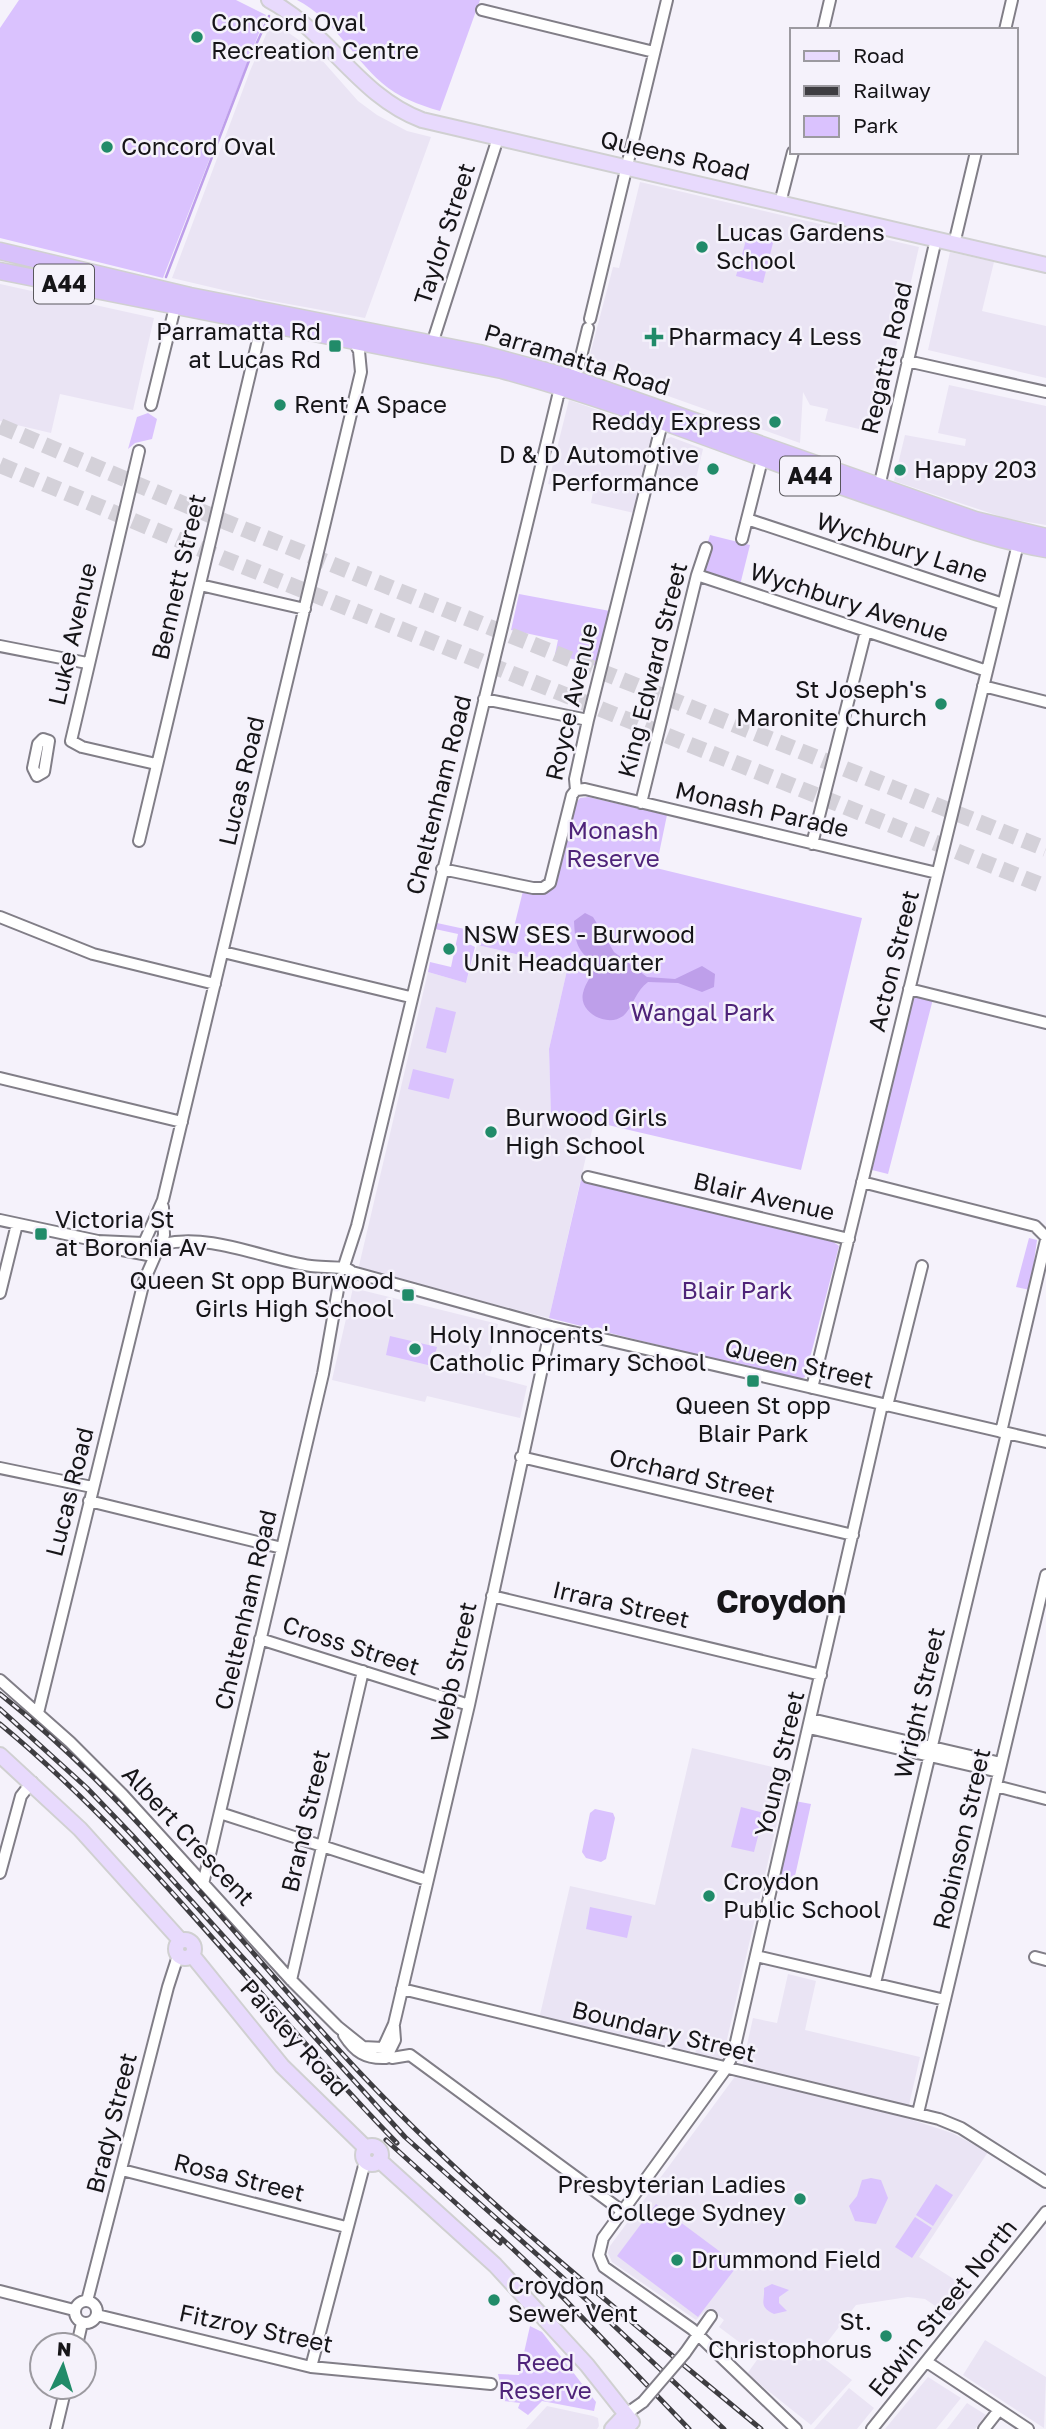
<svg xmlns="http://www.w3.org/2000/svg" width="1046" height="2429" font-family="'Golos Text',sans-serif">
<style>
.built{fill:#eae4f4}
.green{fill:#dac2fe}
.water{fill:#be9fea}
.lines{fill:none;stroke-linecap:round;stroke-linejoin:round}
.stream{stroke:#be9fea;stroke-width:2.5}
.highway-tunnel{stroke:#d4d1d9;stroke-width:16;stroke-dasharray:16 8;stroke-linecap:butt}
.minor-casing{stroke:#817e87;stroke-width:14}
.major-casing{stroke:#d0d0d1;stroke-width:18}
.highway-casing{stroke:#d0d0d1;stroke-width:19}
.minor{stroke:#fff;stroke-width:10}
.major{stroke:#e8dafd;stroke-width:14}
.highway{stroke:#d8c1fb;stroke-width:16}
.rail-casing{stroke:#3e3d41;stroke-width:5}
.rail{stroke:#f5f2fb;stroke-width:2.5;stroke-dasharray:8;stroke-linecap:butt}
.minor-bridge-casing{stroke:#817e87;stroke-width:14;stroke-linecap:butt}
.minor-bridge{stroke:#fff;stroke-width:10}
.poi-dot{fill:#218b69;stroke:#f5f2fb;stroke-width:2.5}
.labels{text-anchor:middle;stroke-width:5;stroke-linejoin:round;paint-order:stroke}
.shield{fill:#f5f2fb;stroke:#59575c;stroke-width:2}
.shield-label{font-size:23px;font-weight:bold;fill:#161518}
.poi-label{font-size:24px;fill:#161518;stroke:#f5f2fb;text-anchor:start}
.street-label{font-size:24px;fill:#161518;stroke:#f5f2fb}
.park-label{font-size:24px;fill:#4e2379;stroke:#f5f2fb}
.district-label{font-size:32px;font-weight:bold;fill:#161518;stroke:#f5f2fb}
</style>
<rect width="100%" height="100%" fill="#f5f2fb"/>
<path class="built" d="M272,21L313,50L358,101L377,115L407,131L431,137L365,318L261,299L172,278L250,71Z
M640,182L919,247L876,433L825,421L828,409L810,405L803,392L800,443L643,387L644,380L587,366L613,267L619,268Z
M950,252L994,262L982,311L1046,326V378L928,350Z
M0,284L154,318L133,410L60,394L51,433L0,421Z
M949,385L1046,406V525L1005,518L894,481L905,435L965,446L966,439L938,433Z
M569,400L655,430L634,513L591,503L593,492L548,484Z
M671,437L703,449L694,487L657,475L666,439Z
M477,945L568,966L549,1049L551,1115L593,1126L549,1318L358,1270L428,972L466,983Z
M353,1288L498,1324L485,1375L527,1386L520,1418L427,1396L425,1402L332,1380Z
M692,1748L789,1771L722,2061L695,2055L696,2048L691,2047L689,2054L539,2019L570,1886L655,1905Z
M788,1974L816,1981L805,2030L920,2057L906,2118L952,2133L988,2152L919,2257L971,2290L950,2316L925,2299L908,2297L856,2305L818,2354L852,2380L811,2425L747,2374L759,2357L719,2327L724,2320L709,2308L696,2320L612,2262L608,2253L610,2246L742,2067L753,2018L777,2023Z
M985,2340L1046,2377L1044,2428L963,2375Z
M928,2377L961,2398L936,2429H885Z
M849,2388L874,2408L857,2429H814Z
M967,2403L986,2415L975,2429H947Z
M547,2406L593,2416L598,2418L599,2426L597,2429H526Z"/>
<path class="green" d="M19,0H236L266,15L163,278L0,238V28Z
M297,0H480L440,111C419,105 398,97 382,83C352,57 334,19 297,0Z
M748,233L774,239L763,283L736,276Z
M148,413L157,419L152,439L135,443L128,449L137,417Z
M710,535L750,545L739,589L697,575Z
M519,594L610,611L597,666L555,654L558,640L511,630Z
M588,797L667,815L656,868L862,918L801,1170L595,1122L593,1126L551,1116L549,1049L568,966L477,945L478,938L465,935L463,941L475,947L466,983L428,972L430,962L451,967L458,934L435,929L437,923L511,939L523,891L541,895L555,884L575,804L580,798Z
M914,994L933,999L888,1174L872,1170Z
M436,1007L456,1012L446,1053L426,1048Z
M413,1069L454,1079L449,1099L408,1089Z
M581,1180L832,1241L839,1246L805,1377L799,1380L549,1318Z
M1029,1238L1037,1240L1030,1290L1016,1287Z
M390,1336L437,1347L432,1366L386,1355Z
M795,1801L811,1804L793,1885L777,1882Z
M741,1807L764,1813L754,1852L731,1847Z
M595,1809L613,1813L615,1818L606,1859L601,1862L586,1858L582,1852L590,1813Z
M590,1907L632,1916L627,1938L586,1929Z
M871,2178L881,2180L888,2198L876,2224L855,2221L849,2206L857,2196L862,2180Z
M936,2184L953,2195L933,2226L916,2215Z
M656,2204L738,2265L698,2317L617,2256Z
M915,2217L932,2228L912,2258L895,2247Z
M772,2284L789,2290L779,2297V2303L787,2311L774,2314C758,2306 765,2302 764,2288Z
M530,2326L542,2332L596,2402L594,2411L542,2401L528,2415L518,2408L520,2403L504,2401L498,2374L519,2375Z"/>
<path class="water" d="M585,913L593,917L614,952L647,977L675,979L702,966L715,974L714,987L702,992L678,983L648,982C636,991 634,1003 626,1013C612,1030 578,1014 583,993C586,980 594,977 592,962C576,949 575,940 574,921Z"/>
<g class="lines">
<path class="stream" d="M166,277L250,58L269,16"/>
<path class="highway-tunnel" d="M0,426L226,522L1046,849
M0,465L215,555L1046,887"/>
<g class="minor-casing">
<path id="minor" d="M482,10L654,52
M823,30L830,0
M1005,30L1012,0
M780,203L793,152
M954,244L976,152
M590,319L667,0
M432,344L498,138
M907,361L1046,392
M151,405L177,299
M139,451L71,741L82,747L156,764
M879,487L936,239
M747,519L1003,604
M742,539L762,460
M697,575L987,671
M200,585L305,609
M0,646L87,663
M983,686L1046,702
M484,699L588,720
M43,739L49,741L44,772L37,776L33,768L38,744Z
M576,790L585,789L937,873
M641,803L697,575L706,548
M139,841L262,323
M812,844L866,631
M442,869L533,888H543L550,883L572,795L576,790L575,779L588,720L662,423
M0,917L93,954L215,984
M223,952L410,997
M909,989L1046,1023
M0,1078L182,1122
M588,1177L849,1239
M862,1182L1035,1226L1046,1237
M0,1220L98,1241L143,1243
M144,1243L163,1200L361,372L359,351L354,341
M163,1244C212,1233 263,1259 311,1266C323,1268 345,1265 352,1272L349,1281
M106,1247L148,1255L160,1248L164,1235L163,1207
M343,1269L357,1226L558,396L578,369L588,328
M352,1272L551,1327L1046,1442
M0,1293L17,1224
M812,1388L1018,544
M887,1406L922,1266
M1001,1432L1046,1240
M521,1457L853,1535
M0,1468L92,1487
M89,1501L282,1548
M492,1596L821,1675
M260,1639L469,1705
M0,1680L70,1742L123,1795L291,1980L338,2027L363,2047L383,2048
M38,1713L144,1281L158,1249
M811,1719L1001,1763
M809,1728L999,1772
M996,1786L1046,1799
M220,1813L427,1880
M0,1873L21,1796L32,1782
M203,1884L323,1374L340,1278
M756,1956L945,2000
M1035,1957L1046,1960
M291,1980L363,1671
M875,1983L1007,1433
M402,1989L939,2119L961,2128L1046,2182
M344,2035C355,2052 365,2059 386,2058L395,2040L394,2027
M383,2048L394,2024L469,1705L551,1327
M383,2048L392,2058L410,2055L622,2211
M918,2113L1046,1575
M122,2170L346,2227
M0,2291L74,2310
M75 2312a11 11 0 1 1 22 0a11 11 0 1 1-22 0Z
M87,2301L168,1987L178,1956
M97,2315L311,2367L491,2384
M77,2345L82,2323
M685,2353L711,2316
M927,2362L1028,2429
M311,2367L365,2162
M626,2414L643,2402
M56,2429L66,2387
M796,2429L692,2329L604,2267L599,2255L603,2238L725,2070L733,2055L882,1405
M872,2429L1046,2212
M984,2429L999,2410"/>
</g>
<g class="major-casing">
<path id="major" d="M269,0C329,32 358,96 422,120L1046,265
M0,1755L80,1829L181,1941
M176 1949a9 9 0 1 1 18 0a9 9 0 1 1-18 0Z
M192,1955L282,2066L366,2148
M363 2155a9 9 0 1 1 18 0a9 9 0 1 1-18 0Z
M379,2160L495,2265L587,2365L632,2422L625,2429
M612,2429L626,2414"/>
</g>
<g class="highway-casing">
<path id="highway" d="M0,251L190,296L479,353L572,378L975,520L1046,537
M0,271L502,370C632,405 756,458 884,501C937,519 990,539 1046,549"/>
</g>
<use href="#minor" class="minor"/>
<use href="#major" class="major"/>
<use href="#highway" class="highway"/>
<g class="rail-casing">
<path id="rail" d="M0,1694C138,1803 242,1948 363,2076C485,2205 625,2316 761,2429
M0,1709L87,1788L132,1835L405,2137L560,2275L724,2429
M0,1724C148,1846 263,2006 397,2143
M386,2140L500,2243
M495,2232L551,2285L689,2429"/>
</g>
<use href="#rail" class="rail"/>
<g class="minor-bridge-casing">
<path id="minor-bridge" d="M643,2402L685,2353"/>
</g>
<use href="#minor-bridge" class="minor-bridge"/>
</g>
<g class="poi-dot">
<circle cx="197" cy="37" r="7"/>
<circle cx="107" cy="147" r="7"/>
<circle cx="702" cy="247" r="7"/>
<path d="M650.5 326.5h7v7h7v7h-7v7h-7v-7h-7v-7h7z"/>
<rect x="328" y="339" width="14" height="14" rx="3.5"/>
<circle cx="280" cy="405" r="7"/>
<circle cx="775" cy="422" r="7"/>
<circle cx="713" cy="469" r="7"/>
<circle cx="900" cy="470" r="7"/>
<circle cx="941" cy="704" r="7"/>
<circle cx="449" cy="949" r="7"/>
<circle cx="491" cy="1132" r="7"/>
<rect x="34" y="1227" width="14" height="14" rx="3.5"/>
<rect x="401" y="1288" width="14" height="14" rx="3.5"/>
<circle cx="415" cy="1349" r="7"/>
<rect x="746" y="1374" width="14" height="14" rx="3.5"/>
<circle cx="709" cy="1896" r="7"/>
<circle cx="800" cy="2199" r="7"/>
<circle cx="677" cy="2260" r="7"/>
<circle cx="494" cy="2300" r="7"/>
<circle cx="886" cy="2336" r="7"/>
</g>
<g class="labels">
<g class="shield">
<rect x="34" y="264.5" width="60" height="39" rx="5"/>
<rect x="780" y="456.5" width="60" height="39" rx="5"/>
</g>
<g class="shield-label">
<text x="64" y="292">A44</text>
<text x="810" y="484">A44</text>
</g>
<g class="poi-label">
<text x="211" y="31">Concord Oval<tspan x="211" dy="28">Recreation Centre</tspan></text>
<text x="121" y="155">Concord Oval</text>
<text x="716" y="241">Lucas Gardens<tspan x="716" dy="28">School</tspan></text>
<text x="321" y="340" text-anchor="end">Parramatta Rd<tspan x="321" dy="28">at Lucas Rd</tspan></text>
<text x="668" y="345">Pharmacy 4 Less</text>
<text x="294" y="413">Rent A Space</text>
<text x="761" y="430" text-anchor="end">Reddy Express</text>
<text x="699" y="463" text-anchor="end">D &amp; D Automotive<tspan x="699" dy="28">Performance</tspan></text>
<text x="914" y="478">Happy 203</text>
<text x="927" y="698" text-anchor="end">St Joseph's<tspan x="927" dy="28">Maronite Church</tspan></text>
<text x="463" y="943">NSW SES - Burwood<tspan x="463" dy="28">Unit Headquarter</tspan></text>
<text x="505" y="1126">Burwood Girls<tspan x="505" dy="28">High School</tspan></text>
<text x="55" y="1228">Victoria St<tspan x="55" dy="28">at Boronia Av</tspan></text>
<text x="394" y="1289" text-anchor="end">Queen St opp Burwood<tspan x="394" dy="28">Girls High School</tspan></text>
<text x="429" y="1343">Holy Innocents'<tspan x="429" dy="28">Catholic Primary School</tspan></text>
<text x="753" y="1414" text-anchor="middle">Queen St opp<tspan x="753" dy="28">Blair Park</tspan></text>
<text x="723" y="1890">Croydon<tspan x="723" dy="28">Public School</tspan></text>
<text x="786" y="2193" text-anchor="end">Presbyterian Ladies<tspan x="786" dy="28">College Sydney</tspan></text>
<text x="691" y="2268">Drummond Field</text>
<text x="508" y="2294">Croydon<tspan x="508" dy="28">Sewer Vent</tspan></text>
<text x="872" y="2330" text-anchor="end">St.<tspan x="872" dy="28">Christophorus</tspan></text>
</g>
<g class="street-label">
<text transform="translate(675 156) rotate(13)" y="8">Queens Road</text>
<text transform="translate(445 234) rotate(-72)" y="8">Taylor Street</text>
<text transform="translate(887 358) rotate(-77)" y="8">Regatta Road</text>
<text transform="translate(577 360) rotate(17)" y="8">Parramatta Road</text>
<text transform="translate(902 548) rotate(18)" y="8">Wychbury Lane</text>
<text transform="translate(179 577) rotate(-77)" y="8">Bennett Street</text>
<text transform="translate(849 603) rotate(18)" y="8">Wychbury Avenue</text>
<text transform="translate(73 634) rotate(-77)" y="8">Luke Avenue</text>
<text transform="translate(653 670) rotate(-76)" y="8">King Edward Street</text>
<text transform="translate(572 702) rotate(-77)" y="8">Royce Avenue</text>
<text transform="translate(242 781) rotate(-77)" y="8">Lucas Road</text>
<text transform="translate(439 795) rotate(-76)" y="8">Cheltenham Road</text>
<text transform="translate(762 810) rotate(13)" y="8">Monash Parade</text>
<text transform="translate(894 961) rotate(-76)" y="8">Acton Street</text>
<text transform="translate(764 1197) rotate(13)" y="8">Blair Avenue</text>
<text transform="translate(799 1364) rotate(13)" y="8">Queen Street</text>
<text transform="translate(692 1476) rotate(13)" y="8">Orchard Street</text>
<text transform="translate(70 1492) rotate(-76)" y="8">Lucas Road</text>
<text transform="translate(621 1605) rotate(13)" y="8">Irrara Street</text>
<text transform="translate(246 1610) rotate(-77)" y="8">Cheltenham Road</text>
<text transform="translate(351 1646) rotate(18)" y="8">Cross Street</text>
<text transform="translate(454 1672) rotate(-78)" y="8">Webb Street</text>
<text transform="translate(920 1703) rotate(-77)" y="8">Wright Street</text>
<text transform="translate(780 1764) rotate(-77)" y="8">Young Street</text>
<text transform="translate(306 1821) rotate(-77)" y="8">Brand Street</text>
<text transform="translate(188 1836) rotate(47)" y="8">Albert Crescent</text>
<text transform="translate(962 1839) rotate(-77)" y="8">Robinson Street</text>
<text transform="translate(664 2032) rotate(14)" y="8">Boundary Street</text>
<text transform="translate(294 2038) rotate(48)" y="8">Paisley Road</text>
<text transform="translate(112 2123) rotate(-76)" y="8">Brady Street</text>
<text transform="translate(239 2178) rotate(14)" y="8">Rosa Street</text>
<text transform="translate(943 2308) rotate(-51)" y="8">Edwin Street North</text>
<text transform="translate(256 2329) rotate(12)" y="8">Fitzroy Street</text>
</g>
<g class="park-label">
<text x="613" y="839">Monash<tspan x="613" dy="28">Reserve</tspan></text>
<text x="703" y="1021">Wangal Park</text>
<text x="737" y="1299">Blair Park</text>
<text x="545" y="2371">Reed<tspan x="545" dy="28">Reserve</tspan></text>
</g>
<g class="district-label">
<text x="781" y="1613">Croydon</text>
</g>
</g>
<rect x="790" y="28" width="228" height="126" fill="#f5f2fb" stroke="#9c9aa0" stroke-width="2"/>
<rect x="804" y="51" width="35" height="10" fill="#e8dafd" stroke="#9c9aa0" stroke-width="2"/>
<text x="853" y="63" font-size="21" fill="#161518">Road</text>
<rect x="804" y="86" width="35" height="10" fill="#3e3d41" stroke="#9c9aa0" stroke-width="2"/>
<text x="853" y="98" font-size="21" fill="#161518">Railway</text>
<rect x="804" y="116" width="35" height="21" fill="#dac2fe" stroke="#9c9aa0" stroke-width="2"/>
<text x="853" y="133" font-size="21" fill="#161518">Park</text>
<g transform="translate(63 2366) rotate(4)"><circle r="33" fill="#f5f2fb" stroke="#9c9aa0" stroke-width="2"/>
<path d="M0-5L12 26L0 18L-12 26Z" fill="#218b69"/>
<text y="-10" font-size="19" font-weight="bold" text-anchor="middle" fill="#161518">N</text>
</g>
</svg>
